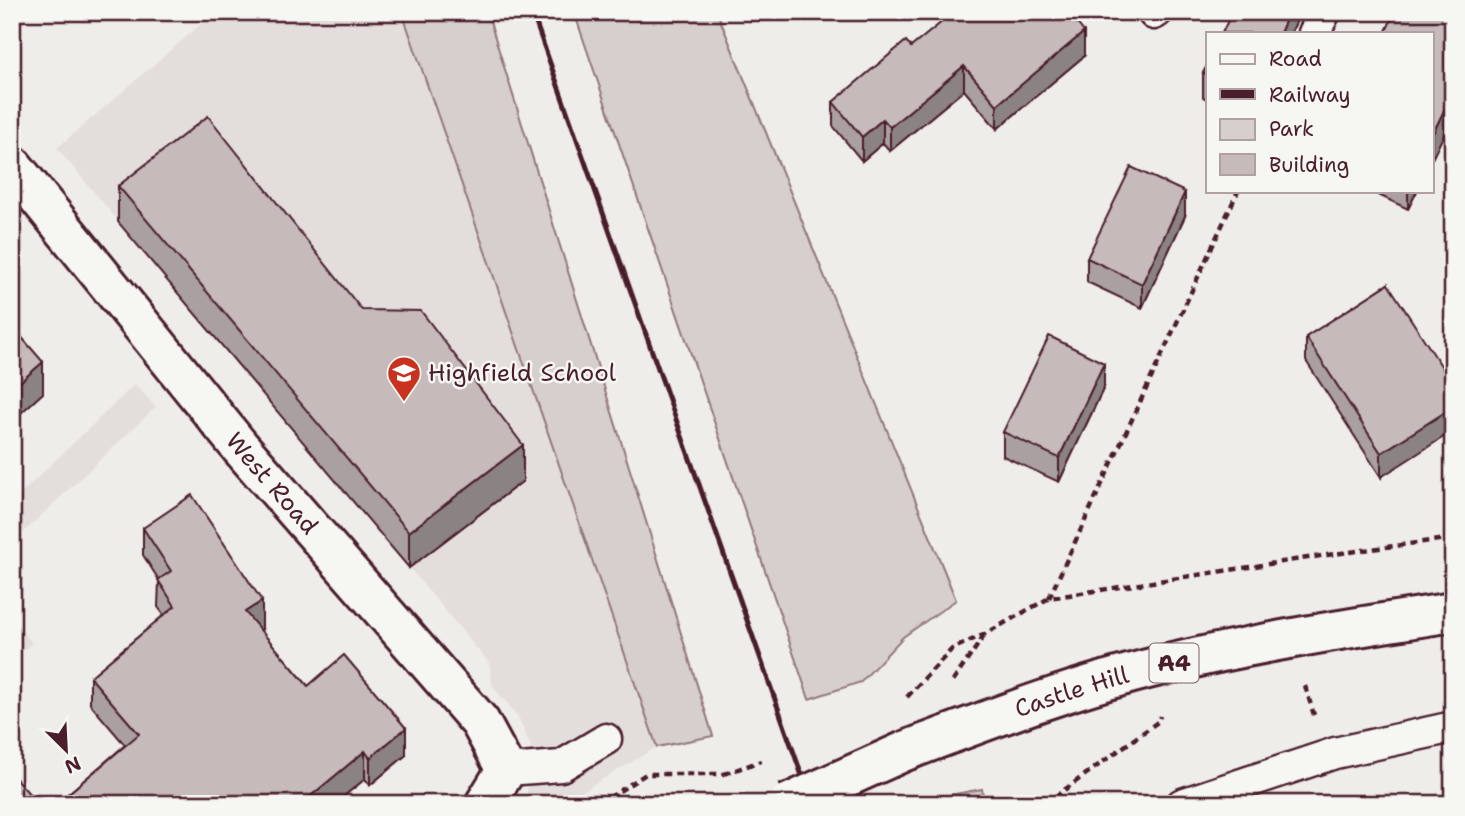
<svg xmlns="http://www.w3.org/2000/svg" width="1465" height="816" font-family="'Shantell Sans',sans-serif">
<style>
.built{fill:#e3dedc}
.green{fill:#d7cfce;stroke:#90777c;stroke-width:2}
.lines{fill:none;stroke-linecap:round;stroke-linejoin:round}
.service-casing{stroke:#4a1f2b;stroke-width:35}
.minor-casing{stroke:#4a1f2b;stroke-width:44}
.primary-casing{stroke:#4a1f2b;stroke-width:44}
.path{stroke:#4a1f2b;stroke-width:4.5;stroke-dasharray:7 5;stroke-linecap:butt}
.service{stroke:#f6f6f2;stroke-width:30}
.minor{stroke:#f6f6f2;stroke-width:38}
.primary{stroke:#f6f6f2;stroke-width:38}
.rail{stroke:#4a1f2b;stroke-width:5}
.primary-bridge-casing{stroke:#4a1f2b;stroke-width:44;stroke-linecap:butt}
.path-bridge{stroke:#4a1f2b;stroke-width:4.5;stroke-dasharray:7 5;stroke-linecap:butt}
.primary-bridge{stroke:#f6f6f2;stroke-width:38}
.wall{fill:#aaa0a1;stroke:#4a1f2b;stroke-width:2}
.shaded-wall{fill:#8b8283;stroke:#4a1f2b;stroke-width:2}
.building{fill:#c6babb;stroke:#4a1f2b;stroke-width:2}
.labels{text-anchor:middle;stroke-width:5;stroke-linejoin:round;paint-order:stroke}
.shield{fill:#f6f6f2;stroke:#7e6067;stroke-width:2}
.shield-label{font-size:23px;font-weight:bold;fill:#4a1f2b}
.poi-label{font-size:24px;fill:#4a1f2b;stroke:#f6f6f2;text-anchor:start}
.street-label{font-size:24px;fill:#4a1f2b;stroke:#f6f6f2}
</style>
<rect width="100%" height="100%" fill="#efedea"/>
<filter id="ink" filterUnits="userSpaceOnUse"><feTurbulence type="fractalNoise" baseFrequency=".0143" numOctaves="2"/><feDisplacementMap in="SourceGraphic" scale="14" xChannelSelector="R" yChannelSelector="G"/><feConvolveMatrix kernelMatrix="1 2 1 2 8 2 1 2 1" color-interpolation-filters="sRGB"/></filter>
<g filter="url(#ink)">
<path class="built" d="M215,12H402L657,747L561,804H526L531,747L518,717L492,685L489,663L57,148Z
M135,384L156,407L12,543V502Z
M12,618L32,643L12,660Z"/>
<path class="green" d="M402,12H487L713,736L657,747Z
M574,12H717L956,600L903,637L861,682L809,699Z
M982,789L984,804H902Z"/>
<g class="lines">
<g class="service-casing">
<path id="service" d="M1154,14L1157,12
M1314,33L1325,12
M506,770L561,766L606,739
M1182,804L1335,753L1453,727"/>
</g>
<g class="minor-casing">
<g id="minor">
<path id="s1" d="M12,165L240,447L480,722L506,770L485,804"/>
</g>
</g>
<g class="primary-casing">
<g id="primary">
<path id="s2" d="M905,751C990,719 1075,686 1164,665C1259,642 1356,627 1453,612"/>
</g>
</g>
<path class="path" d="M1049,598L1238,191
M953,681L984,636
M1305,686L1314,715
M907,697L952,649L985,634L1049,598L1327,555L1453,538
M599,804L646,774H724
M1045,804L1159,721L1160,716"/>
<use href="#service" class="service"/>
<use href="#minor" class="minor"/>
<use href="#primary" class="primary"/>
<path class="rail" d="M532,12L812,804"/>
<g class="primary-bridge-casing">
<path id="primary-bridge" d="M787,804L905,751"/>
</g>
<path class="path-bridge" d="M724,774L761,761"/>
<use href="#primary-bridge" class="primary-bridge"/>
</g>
<path class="wall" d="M911,47L1084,56L997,129L964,90L890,151L883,143L862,161L833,126V102Z
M1208,64V100L1203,97V73Z
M118,186L362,310L523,481L409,568L118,222Z
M1370,191H1417L1408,209Z
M1185,216L1142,308L1087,282V258Z
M1388,284L1381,477L1306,361V337Z
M1104,387L1059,482L1003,456V432Z
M143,528L262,629L260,630L308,686L406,755L370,785L365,779L334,804H56L125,745L90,704V677L164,615L158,607L159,580L143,555Z"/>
<path class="shaded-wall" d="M1289,12H1301L1291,33H1280Z
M1084,32V56L997,129V105Z
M964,66V90L890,151V127Z
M1453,92V116L1432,159V135Z
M883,119V143L862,161V137Z
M1408,191H1417L1408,209Z
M1185,192V216L1142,308V284Z
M43,362V393L12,421V389Z
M1104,363V387L1059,482V458Z
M1453,407V431L1381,477V453Z
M523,445V481L409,568V532Z
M262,601V629L245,639V612Z
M406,728V755L370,785V758Z
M365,751V779L334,804H301Z"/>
<path class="building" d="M954,12H1068L1084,32L997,105L964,66L890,127L883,119L862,137L833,102L906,41L911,47Z
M1232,12H1289L1280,33H1222Z
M1395,12H1453V92L1432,135V33H1385Z
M1208,64V75L1203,73Z
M208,116L362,310L421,311L523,445L409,532L118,186Z
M1131,167L1185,192L1142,284L1087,258Z
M1388,284L1453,384V407L1381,453L1306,337Z
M12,326L43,362L12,389Z
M1049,336L1104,363L1059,458L1003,432Z
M192,495L262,601L245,612L308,686L344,655L406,728L370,758L365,751L301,804H56L139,734L90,677L175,606L158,580L171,571L143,528Z
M12,774L38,804H12Z"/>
</g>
<defs>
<g id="school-pin" transform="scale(1.75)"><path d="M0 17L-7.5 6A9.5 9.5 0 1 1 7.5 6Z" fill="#c8321e" stroke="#f6f6f2"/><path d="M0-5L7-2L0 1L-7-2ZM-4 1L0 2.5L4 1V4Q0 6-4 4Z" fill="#fff"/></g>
</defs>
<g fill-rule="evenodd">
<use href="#school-pin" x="404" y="373"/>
</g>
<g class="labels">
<rect class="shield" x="1149.5" y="643.5" width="49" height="39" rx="5"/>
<g class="shield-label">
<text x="1174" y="671">A4</text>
</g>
<g class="poi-label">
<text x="428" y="381">Highfield School</text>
</g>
<g class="street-label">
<text dy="8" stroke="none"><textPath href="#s1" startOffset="411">West Road</textPath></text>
<text dy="8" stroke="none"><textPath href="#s2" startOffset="177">Castle Hill</textPath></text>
</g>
</g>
<rect width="1465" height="816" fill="none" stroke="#f6f6f2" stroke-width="42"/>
<rect x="21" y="21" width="1423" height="774" fill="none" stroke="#4a1f2b" stroke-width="2.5" filter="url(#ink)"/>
<rect x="1206" y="32" width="228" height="161" fill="#f6f6f2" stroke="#b1a0a2" stroke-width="2"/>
<rect x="1220" y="54" width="35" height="10" fill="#f6f6f2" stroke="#b1a0a2" stroke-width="2"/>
<text x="1269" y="66" font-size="21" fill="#4a1f2b">Road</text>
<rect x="1220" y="89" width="35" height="10" fill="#4a1f2b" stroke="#b1a0a2" stroke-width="2"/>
<text x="1269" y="102" font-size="21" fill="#4a1f2b">Railway</text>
<rect x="1220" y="119" width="35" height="21" fill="#d7cfce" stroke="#b1a0a2" stroke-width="2"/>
<text x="1269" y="136" font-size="21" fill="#4a1f2b">Park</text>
<rect x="1220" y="154" width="35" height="21" fill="#c6babb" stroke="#b1a0a2" stroke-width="2"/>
<text x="1269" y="172" font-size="21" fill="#4a1f2b">Building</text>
<g transform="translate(66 750) rotate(156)" stroke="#f6f6f2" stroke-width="5" paint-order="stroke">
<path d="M0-5L12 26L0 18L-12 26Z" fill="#4a1f2b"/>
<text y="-10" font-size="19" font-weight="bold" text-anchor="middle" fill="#4a1f2b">N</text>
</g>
</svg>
